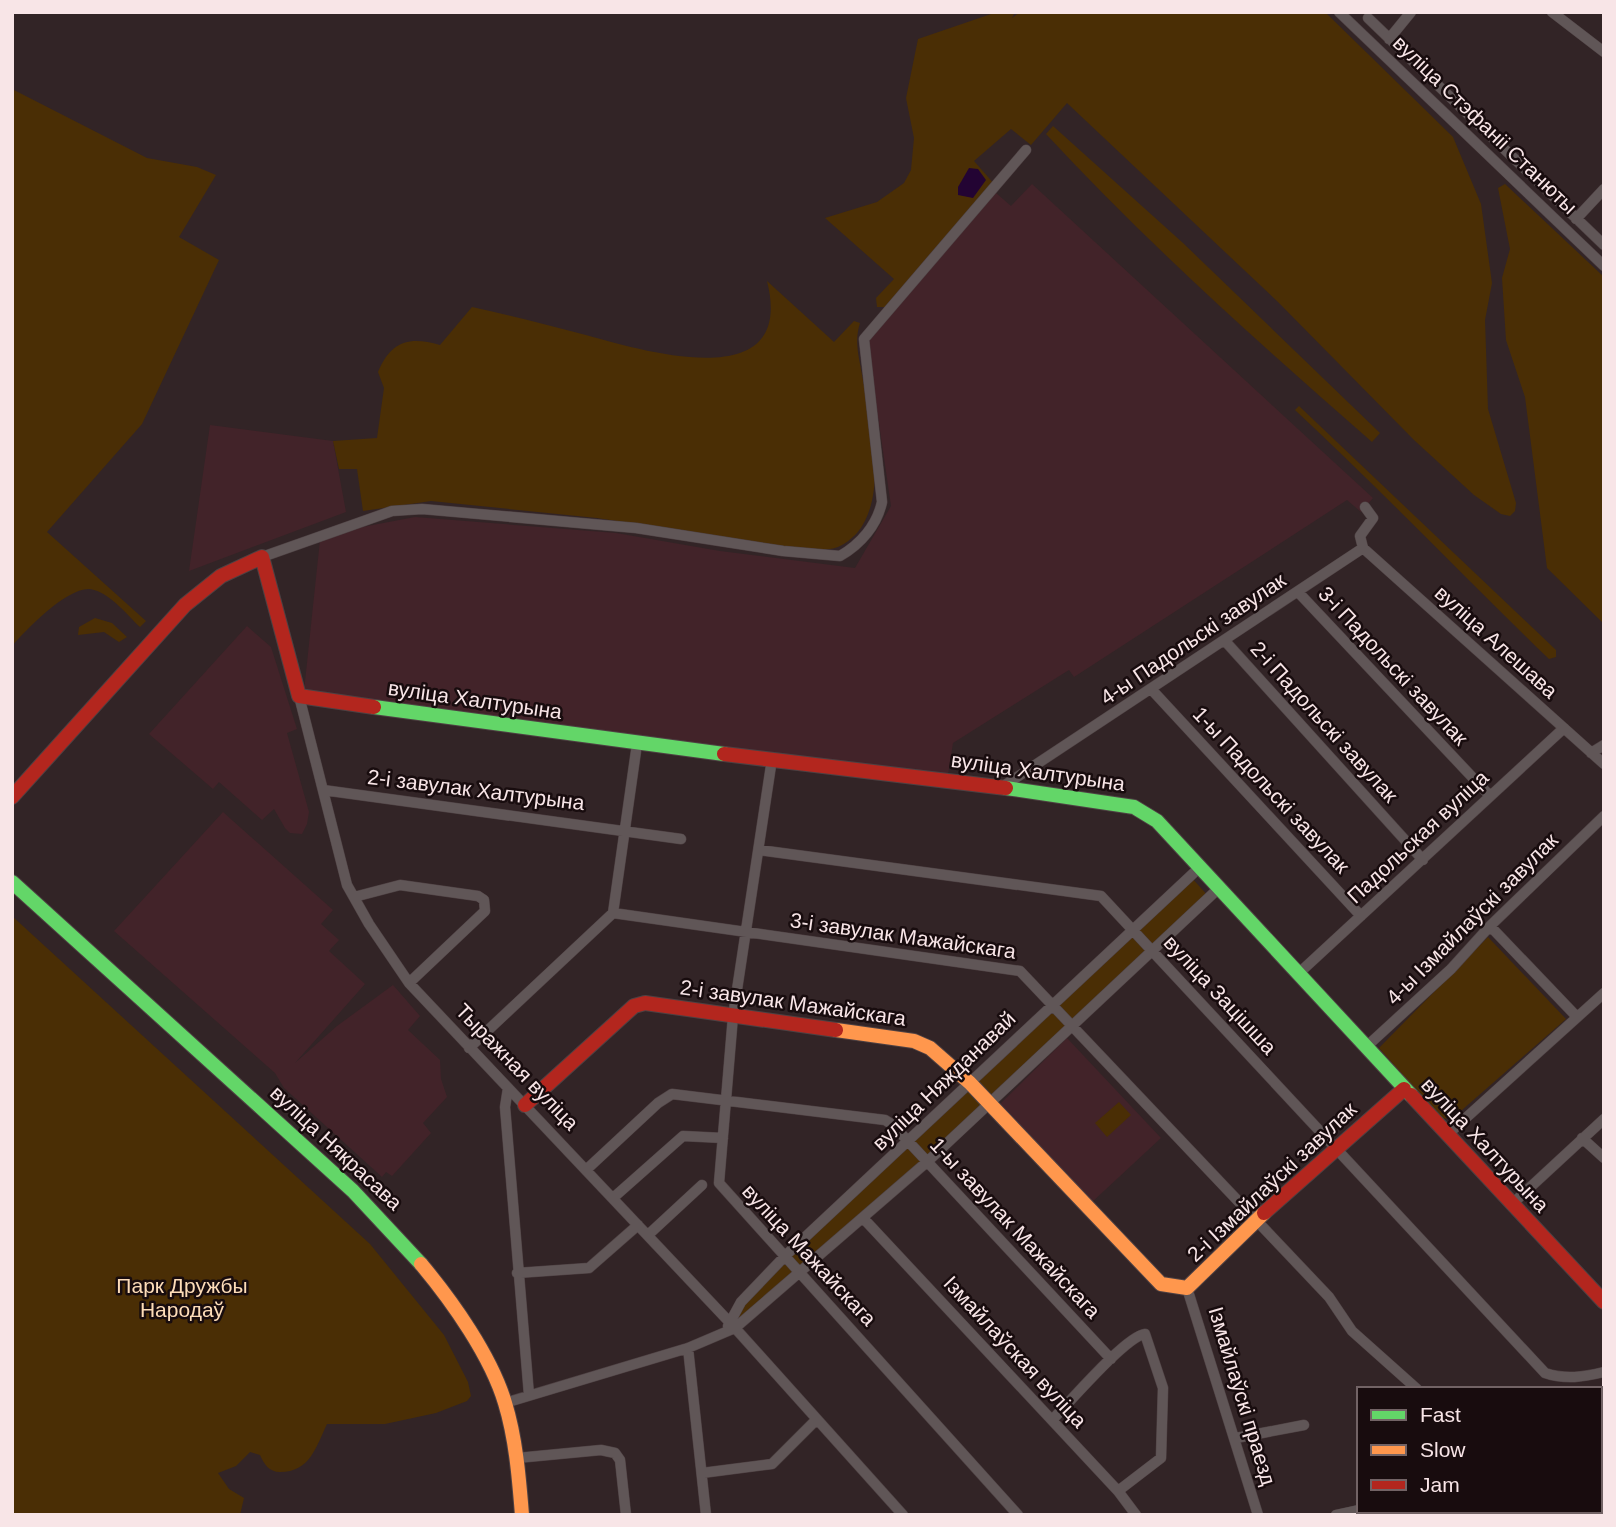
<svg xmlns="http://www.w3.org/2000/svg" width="1616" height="1527" font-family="Helvetica,sans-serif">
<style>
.built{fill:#422329}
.green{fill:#4a2e05}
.water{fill:#230433}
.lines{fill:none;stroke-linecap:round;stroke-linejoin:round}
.street-casing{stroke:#4e4143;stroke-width:11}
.fast-casing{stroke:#4e4143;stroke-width:16}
.slow-casing{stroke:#4e4143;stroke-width:16}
.jam-casing{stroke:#4e4143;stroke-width:16}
.street{stroke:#605657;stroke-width:10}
.fast{stroke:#63d668;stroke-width:14}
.slow{stroke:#ff974d;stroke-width:14}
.jam{stroke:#b3261e;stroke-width:14}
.labels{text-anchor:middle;stroke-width:5;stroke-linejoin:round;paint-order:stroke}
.street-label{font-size:21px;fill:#f8e5e7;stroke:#180c0e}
.park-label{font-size:21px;fill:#fddcb8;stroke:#180c0e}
</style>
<rect width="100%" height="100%" fill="#322426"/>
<path class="built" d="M1032,184L1373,498L1361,512L1347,500L1074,677L1069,670L953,743L948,775H918L304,691L320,540L352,529L415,517L616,533L720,551L855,568L891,506L867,341L996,193L1011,206Z
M210,425L333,441L346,512L189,571Z
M247,626L271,647L297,729L287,733L309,812L307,824L302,834L290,833L285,828L274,809L262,820L219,782L213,789L149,734Z
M223,812L333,910L321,924L339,940L329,951L365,984L295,1063L337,1026L393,985L420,1016L408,1030L440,1060L441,1079L447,1097L423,1123L431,1133L392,1176L386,1172L382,1177L284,1088L275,1073L114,931Z
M1067,1038L1161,1138L1091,1203L999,1105Z"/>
<path class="green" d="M997,12H1015L1012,18L1020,12H1325L1453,137L1481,204L1492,283L1485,320L1488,409L1516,503L1515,511L1510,516L1501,514L1474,495L1414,440L1278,302L1067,103L1031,145L1011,129L974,161L995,185L885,307H877L876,298L894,279L825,218L877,202L904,183L911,170L914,138L906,98L918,39Z
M12,89L147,158L197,167L216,175L179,237L219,260L142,424L47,532L146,621L140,627C127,615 112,595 94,590C72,582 27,629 12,646Z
M1053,126L1183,243L1380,433L1372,442C1259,343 1148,244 1046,134Z
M1505,184L1604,277V624L1547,568L1525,397L1506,340L1502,278L1510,249L1498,188Z
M767,281L834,342L854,321L860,323C854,342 859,356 862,375C870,420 889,495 857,533C850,540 841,548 830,549C822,550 812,549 803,549L597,518L431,501L363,511L357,469H339L333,441L377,438L384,388L378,372C391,341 409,336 440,345L472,307C509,315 546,325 582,334C641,350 797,399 767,281Z
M1299,406L1556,650V657L1549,659C1463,576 1382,491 1295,410Z
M95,618L112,623L127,637L119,642L104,632L78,635L79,627Z
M1191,877L1209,897L978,1114L739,1326L731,1319L736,1309Z
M12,916L370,1244L444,1335L468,1382L471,1396L467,1401L436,1413L385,1424H327C316,1447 310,1472 280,1472C269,1472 264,1464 260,1455L250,1452L236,1466L218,1473L229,1489L244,1498L240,1515H12Z
M1488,937L1566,1019L1454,1117L1442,1119L1379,1048Z
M1119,1102L1131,1115L1107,1137L1095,1123Z"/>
<path class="water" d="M969,168L978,169L986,180L973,198L958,195V187Z"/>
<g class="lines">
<g class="street-casing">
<path id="street" d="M1339,12L1604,266
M1552,12L1604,52
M1368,18L1604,245
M1389,39L1411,12
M1576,219L1604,189
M1363,548L1604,764
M1363,548L1360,536L1373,518L1365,507
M262,557L392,511L422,509L636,528L783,551L840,556C861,544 877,525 882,502L864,339L1026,150
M1298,592L1490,796
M1225,641L1423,860
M1152,690L1361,916
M299,696L347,885L369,924L409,983L735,1328L903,1515
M1591,753L1604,745
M772,759L733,1016L719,1183L1018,1515
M1002,787L1363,548
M323,790L681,839
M759,850L1101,896L1545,1373C1566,1380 1583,1377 1604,1372
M354,897L400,885L478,896L484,900L485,911L409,983
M613,913L1020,971L1329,1297L1352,1331L1417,1389
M613,913L637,744
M1490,926L1577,1017
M1298,974L1564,728
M1366,1047L1451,969L1490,926L1604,816
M469,1048L613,913
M508,1088L505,1107L529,1395
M1447,1135L1604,993
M1582,1138L1604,1158
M586,1170L658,1103L672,1094L885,1120L893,1125L1111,1359
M613,1198L683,1136L723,1138
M1511,1205L1604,1119
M863,1218L1118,1491L1136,1515
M648,1235L702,1185
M517,1273L589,1268L638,1225
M1187,1288L1258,1515
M728,1326L741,1302L785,1256L1200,867
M688,1348L706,1515
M505,1403L688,1348L735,1328L928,1161L1219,888
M1052,1420C1069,1403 1126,1336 1145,1334L1163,1388L1161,1458L1118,1491
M1236,1438L1304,1425
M517,1458L601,1450L615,1453L620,1460L626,1515
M1600,1469H1604
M702,1473L772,1464L816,1420
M1336,1515L1359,1510"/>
</g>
<g class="fast-casing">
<path id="fast" d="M374,707L724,754
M1006,788L1134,807L1157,821L1411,1095
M12,882L353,1191L421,1264"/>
</g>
<g class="slow-casing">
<path id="slow" d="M836,1030L914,1041L930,1048L970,1083L1161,1284L1187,1288L1264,1213
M421,1264C452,1301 491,1356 505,1403C516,1439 519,1478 522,1515"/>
</g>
<g class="jam-casing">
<path id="jam" d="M724,754L1006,788
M12,797L185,605L221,576L262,557L299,696L374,707
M1411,1095L1604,1302
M525,1105L634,1006L645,1003L836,1030
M1264,1213L1404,1089"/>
</g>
<use href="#street" class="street"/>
<use href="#fast" class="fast"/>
<use href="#slow" class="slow"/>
<use href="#jam" class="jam"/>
</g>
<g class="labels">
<g class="street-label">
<text transform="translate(1485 125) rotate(44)" y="7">вуліца Стэфаніі Станюты</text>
<text transform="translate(1193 639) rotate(-34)" y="7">4-ы Падольскі завулак</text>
<text transform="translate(1496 642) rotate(42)" y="7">вуліца Алешава</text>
<text transform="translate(1393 666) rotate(47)" y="7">3-і Падольскі завулак</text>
<text transform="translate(475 700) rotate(8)" y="7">вуліца Халтурына</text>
<text transform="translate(1324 722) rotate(48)" y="7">2-і Падольскі завулак</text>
<text transform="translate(1038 772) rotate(8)" y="7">вуліца Халтурына</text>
<text transform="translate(476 790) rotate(7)" y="7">2-і завулак Халтурына</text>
<text transform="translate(1271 790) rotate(47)" y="7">1-ы Падольскі завулак</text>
<text transform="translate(1418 837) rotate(-43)" y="7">Падольская вуліца</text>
<text transform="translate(1472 919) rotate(-45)" y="7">4-ы Ізмайлаўскі завулак</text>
<text transform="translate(903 936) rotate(8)" y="7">3-і завулак Мажайскага</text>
<text transform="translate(1220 995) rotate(47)" y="7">вуліца Зацішша</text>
<text transform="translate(793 1003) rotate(8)" y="7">2-і завулак Мажайскага</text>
<text transform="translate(517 1067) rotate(46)" y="7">Тыражная вуліца</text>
<text transform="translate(944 1081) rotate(-44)" y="7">вуліца Няжданавай</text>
<text transform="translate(1485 1145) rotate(47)" y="7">вуліца Халтурына</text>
<text transform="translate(336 1148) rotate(43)" y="7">вуліца Някрасава</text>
<text transform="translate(1272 1182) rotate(-43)" y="7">2-і Ізмайлаўскі завулак</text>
<text transform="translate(1015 1228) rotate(47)" y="7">1-ы завулак Мажайскага</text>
<text transform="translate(809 1255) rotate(47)" y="7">вуліца Мажайскага</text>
<text transform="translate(1015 1352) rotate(47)" y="7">Ізмайлаўская вуліца</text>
<text transform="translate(1242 1396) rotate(73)" y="7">Ізмайлаўскі праезд</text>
</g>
<g class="park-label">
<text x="182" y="1293">Парк Дружбы<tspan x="182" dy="24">Народаў</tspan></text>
</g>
</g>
<rect width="1616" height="1527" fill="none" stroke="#f8e5e7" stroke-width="28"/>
<rect x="1357" y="1387" width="245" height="126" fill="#180c0e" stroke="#726365" stroke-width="2"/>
<rect x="1371" y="1410" width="35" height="10" fill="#63d668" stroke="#726365" stroke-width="2"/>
<text x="1420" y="1422" font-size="21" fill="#f8e5e7">Fast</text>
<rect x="1371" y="1445" width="35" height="10" fill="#ff974d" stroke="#726365" stroke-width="2"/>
<text x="1420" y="1457" font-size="21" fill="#f8e5e7">Slow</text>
<rect x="1371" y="1480" width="35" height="10" fill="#b3261e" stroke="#726365" stroke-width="2"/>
<text x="1420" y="1492" font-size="21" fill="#f8e5e7">Jam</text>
</svg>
